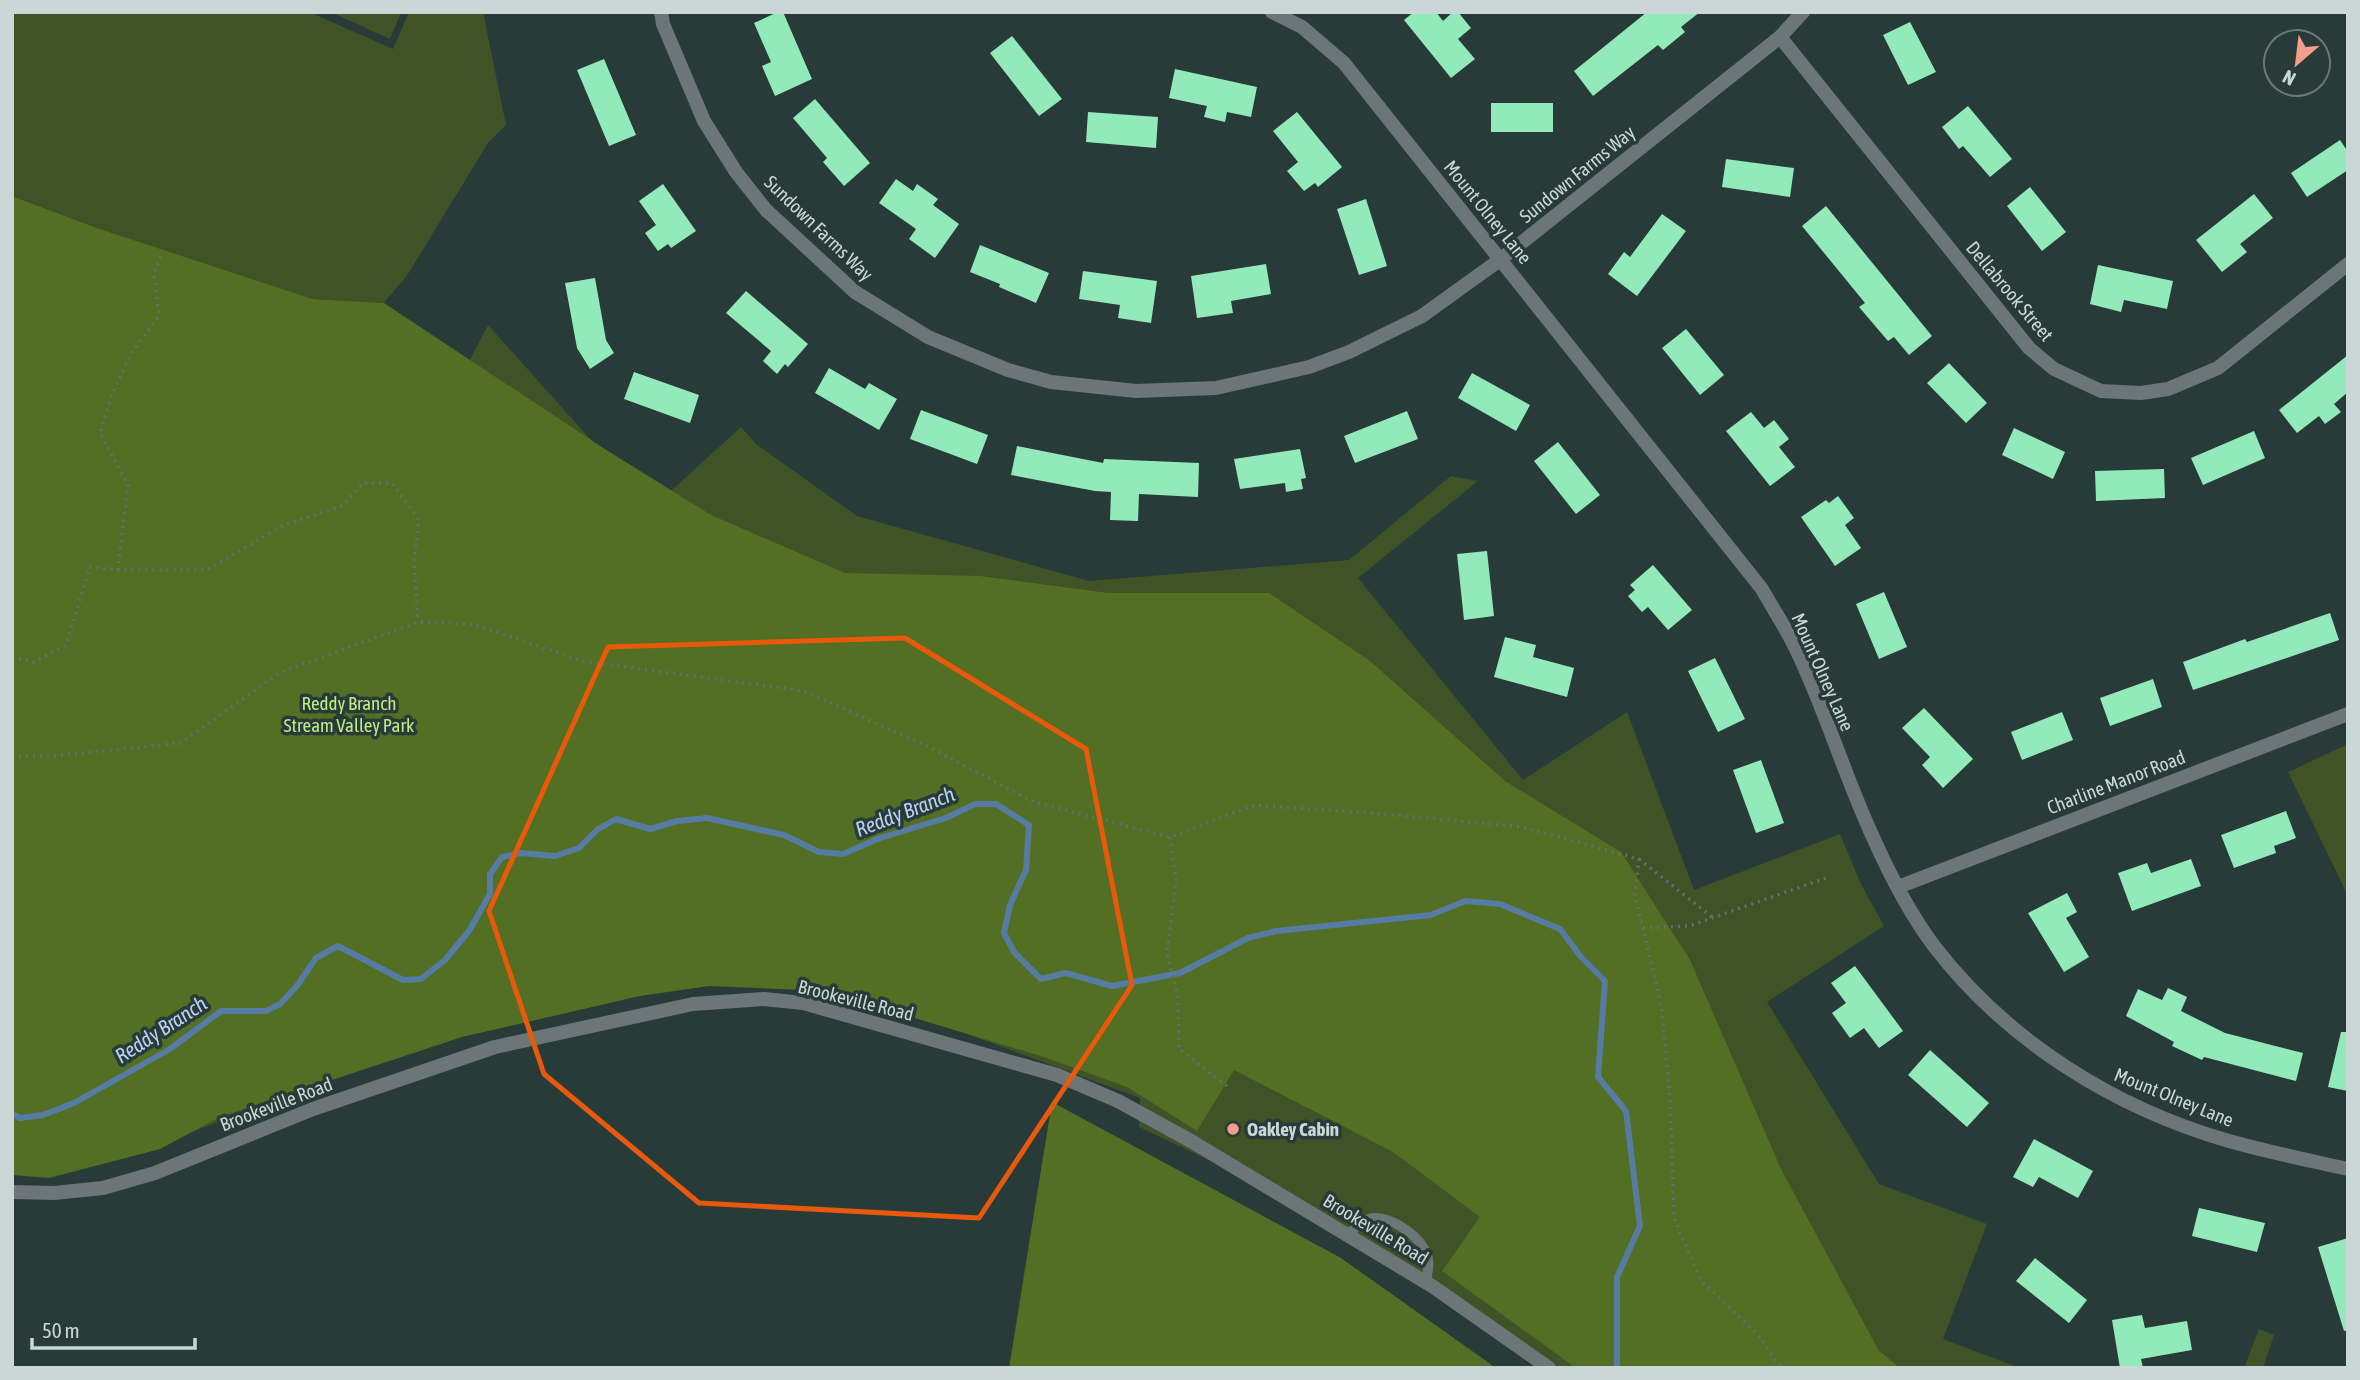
<svg xmlns="http://www.w3.org/2000/svg" width="2360" height="1380" font-family="'Asap Condensed',sans-serif">
<style>
.green{fill:#405326}
.forest{fill:#526f23}
.lines{fill:none;stroke-linecap:round;stroke-linejoin:round}
.stream{stroke:#567ca4;stroke-width:6}
.building{fill:#92e9ba}
.path{stroke:#60706f;stroke-width:3.5;stroke-dasharray:2 5;stroke-linecap:butt}
.service{stroke:#6c7578;stroke-width:10}
.minor{stroke:#6c7578;stroke-width:14}
.tertiary{stroke:#6c7578;stroke-width:14}
.marked{fill:none;stroke:#e8590c;stroke-width:5;stroke-linejoin:round}
.poi-dot{fill:#f49d8a;stroke:#283b39;stroke-width:2.5}
.labels{text-anchor:middle;stroke-width:7;stroke-linejoin:round;paint-order:stroke}
.street-label{font-size:19px;fill:#cbd7d6;stroke:#283b39}
.park-label{font-size:19px;fill:#bfeb85;stroke:#283b39}
.poi-label{font-size:19px;font-weight:bold;fill:#cbd7d6;stroke:#283b39;text-anchor:start}
.water-label{font-size:21px;font-style:italic;fill:#b8d2f4;stroke:#283b39}
</style>
<rect width="100%" height="100%" fill="#283b39"/>
<path class="green" d="M12,12H309L393,49L409,12H483L506,125L488,143L408,274L384,303L313,299L97,228L18,198L452,394L488,325L652,508L741,427L756,444L857,516L1089,581L1349,560L1451,476L1478,481L1358,578L1523,780L1627,712L1694,890L1840,834L1861,884L1884,926L1767,1002L1879,1184L1987,1224L1943,1339L2020,1368H1557L1539,1353L1215,1163L1139,1127L1140,1098L859,994L713,980L444,1038L127,1156L12,1170Z
M331,12H401L390,39Z
M2348,744V896L2288,772Z
M2259,1329L2274,1335L2263,1368H2244Z"/>
<path class="forest" d="M12,196L97,228L313,299L384,303L600,446L711,515L845,573L980,576L1108,593H1269L1370,661L1505,781L1621,852L1690,960L1781,1169L1879,1351L1900,1368H1576L1442,1271L1480,1217L1393,1152L1234,1070L1197,1131L1127,1087L1044,1057L825,991L709,986L640,996L462,1037L220,1117L160,1149L49,1178L12,1175Z
M1052,1102L1341,1258L1496,1368H1009Z"/>
<g class="lines">
<path class="stream" d="M12,1114L20,1118L43,1115L74,1103L170,1049L221,1011H266L280,1004L297,986L316,958L338,946L403,980L421,979L445,960L469,931L490,894V874L502,857L521,853L555,856L579,848L598,829L616,819L650,829L677,821L707,818L784,835L819,852L843,854L880,838L946,818L975,804H996L1029,825L1026,870L1010,905L1004,933L1014,952L1041,979L1066,973L1112,986L1180,973L1248,938L1276,931L1431,915L1465,901L1500,904L1560,929L1581,957L1605,981L1598,1077L1626,1111L1640,1226L1617,1277V1368"/>
</g>
<path class="building" d="M778,12H783L812,79L775,96L762,66L771,62L754,23Z
M1414,12H1436L1443,21L1453,12H1458L1471,28L1458,39L1475,59L1451,78L1404,20Z
M1647,12H1700L1681,27L1685,32L1663,50L1658,45L1593,96L1574,71Z
M1910,22L1936,72L1908,85L1883,35Z
M1012,36L1062,99L1039,116L990,53Z
M604,59L636,135L609,146L577,70Z
M1175,69L1257,87L1251,117L1227,112L1225,122L1204,117L1207,106L1169,98Z
M815,99L870,163L844,186L823,162L827,158L793,118Z
M1491,103H1553V132H1491Z
M1968,106L2012,159L1990,177L1963,146L1959,149L1942,127Z
M1088,112L1158,117L1156,148L1086,142Z
M1297,112L1342,167L1318,187L1315,183L1304,191L1287,171L1298,162L1273,131Z
M2340,140L2348,152V170L2307,197L2291,173Z
M1726,159L1794,168L1790,197L1722,187Z
M896,179L913,191L917,184L938,199L933,205L959,224L935,258L909,239L916,229L879,203Z
M663,184L696,231L671,248L668,244L658,251L645,233L656,225L639,201Z
M2030,187L2066,232L2042,251L2007,206Z
M2254,194L2273,218L2240,244L2247,252L2222,272L2196,240Z
M1366,199L1387,266L1359,275L1337,209Z
M1826,206L1932,336L1909,355L1894,337L1888,341L1859,307L1865,303L1802,226Z
M1662,214L1686,231L1637,296L1608,274L1624,252L1630,257Z
M980,245L1049,273L1036,303L999,287L1000,284L970,272Z
M1266,264L1271,294L1231,301L1233,313L1197,318L1191,276Z
M2098,265L2173,281L2167,309L2124,300L2121,312L2090,304Z
M1083,271L1157,281L1151,323L1118,318L1120,305L1079,299Z
M595,278L606,340L614,353L590,369L577,348L565,283Z
M746,291L808,344L788,367L785,364L777,374L763,361L771,351L726,313Z
M1686,329L1724,375L1700,395L1662,348Z
M2348,355V392L2334,404L2341,412L2325,424L2319,416L2297,433L2279,410Z
M1949,363L1987,403L1966,423L1927,383Z
M829,368L865,389L869,383L897,399L879,430L815,393Z
M634,372L699,395L690,423L624,399Z
M1472,373L1530,405L1516,431L1458,398Z
M921,410L988,435L977,464L910,439Z
M1407,411L1418,439L1355,463L1344,436Z
M1751,412L1764,428L1774,420L1789,439L1779,447L1795,467L1770,486L1726,431Z
M2014,428L2065,452L2053,479L2002,455Z
M2254,431L2265,458L2203,485L2191,458Z
M1558,442L1600,495L1576,514L1534,461Z
M1017,446L1103,463L1104,459L1199,463L1198,497L1139,494L1138,521L1110,520L1111,492L1095,491L1011,475Z
M1300,449L1306,478L1301,479L1303,489L1286,492L1285,483L1240,489L1234,459Z
M2164,469L2165,498L2096,501L2095,471Z
M1838,496L1854,518L1845,525L1861,548L1835,566L1801,517L1826,500L1829,503Z
M1487,551L1494,616L1464,620L1457,554Z
M1653,565L1692,610L1668,630L1648,607L1642,612L1628,596L1635,590L1630,585Z
M1884,592L1907,647L1879,659L1856,604Z
M2330,613L2339,640L2193,690L2183,662L2245,639L2247,642Z
M1505,637L1536,645L1533,657L1574,668L1567,697L1494,677Z
M1715,658L1745,719L1718,732L1688,671Z
M2153,679L2162,707L2110,726L2100,698Z
M1924,708L1973,759L1943,788L1922,765L1930,757L1902,728Z
M2062,712L2073,740L2022,760L2011,732Z
M1761,760L1784,823L1756,833L1733,770Z
M2286,811L2296,838L2274,846L2276,853L2234,868L2221,835Z
M2191,859L2201,886L2132,911L2118,873L2147,863L2151,873Z
M2067,893L2077,912L2066,918L2089,957L2064,972L2028,913Z
M1855,966L1903,1031L1879,1048L1864,1028L1850,1038L1832,1013L1846,1003L1831,983Z
M2168,988L2187,997L2181,1011L2225,1033L2303,1053L2296,1081L2204,1057L2202,1060L2172,1046L2174,1042L2126,1016L2138,989L2162,1000Z
M2341,1032H2348V1091L2328,1087Z
M1930,1050L1989,1103L1967,1127L1908,1075Z
M2034,1139L2093,1171L2078,1198L2039,1177L2033,1187L2013,1177Z
M2199,1208L2265,1223L2257,1252L2192,1236Z
M2348,1238V1330L2344,1331L2318,1247Z
M2035,1258L2087,1300L2069,1323L2016,1281Z
M2142,1315L2145,1328L2187,1321L2192,1350L2141,1359L2143,1368H2120L2112,1320Z"/>
<g class="lines">
<path class="path" d="M118,570L128,485L100,433L111,397L130,355L159,316L154,273L163,252
M12,657L34,662L66,645L90,567L118,570H207L282,526L342,506L363,483H392L419,520L414,561L418,622
M12,757L51,756L181,743L279,673L418,622L473,624L582,661L804,691L929,747L1034,802L1170,837L1255,805L1385,814L1522,827L1639,859L1635,894L1661,1005L1670,1099L1674,1218L1700,1279L1759,1336L1781,1368
M1170,837L1176,881L1167,953L1178,997L1179,1049L1228,1087
M1639,859L1713,918
M1643,928L1689,926L1826,878"/>
<path class="service" d="M1348,1235C1355,1228 1363,1218 1375,1218C1394,1218 1421,1237 1427,1255C1430,1263 1428,1273 1425,1282"/>
<path class="minor" d="M661,12L663,24L704,121L736,172L766,210L855,292L928,337L1008,370L1051,382L1136,391L1216,388L1309,367L1349,352L1422,316L1501,259L1780,37L1803,12
M1272,12L1302,27L1344,63L1762,589C1773,609 1786,628 1796,649C1825,709 1844,774 1872,835C1888,871 1910,914 1934,946C2007,1041 2114,1108 2229,1141C2268,1152 2308,1160 2348,1169
M1780,37L2029,348L2054,369L2101,391L2141,393L2168,389L2218,368L2348,264
M1898,887L2348,714"/>
<path class="tertiary" d="M12,1192L54,1193L103,1188L155,1173L313,1109L495,1047L693,1004L764,999L803,1003L1057,1075L1118,1101L1191,1141L1432,1286L1549,1368"/>
</g>
<path class="marked" d="M905,638L1086,749L1132,985L979,1218L699,1203L544,1074L489,911L608,647Z"/>
<circle class="poi-dot" cx="1233" cy="1129" r="7"/>
<g class="labels">
<g class="street-label">
<text transform="translate(1577 174) rotate(-39)" y="7">Sundown Farms Way</text>
<text transform="translate(1488 212) rotate(51)" y="7">Mount Olney Lane</text>
<text transform="translate(819 228) rotate(44)" y="7">Sundown Farms Way</text>
<text transform="translate(2010 291) rotate(50)" y="7">Dellabrook Street</text>
<text transform="translate(1823 672) rotate(66)" y="7">Mount Olney Lane</text>
<text transform="translate(2116 782) rotate(-21)" y="7">Charline Manor Road</text>
<text transform="translate(856 1000) rotate(14)" y="7">Brookeville Road</text>
<text transform="translate(2174 1097) rotate(22)" y="7">Mount Olney Lane</text>
<text transform="translate(276 1104) rotate(-21)" y="7">Brookeville Road</text>
<text transform="translate(1376 1229) rotate(31)" y="7">Brookeville Road</text>
</g>
<g class="park-label">
<text x="349" y="710">Reddy Branch<tspan x="349" dy="22">Stream Valley Park</tspan></text>
</g>
<g class="poi-label">
<text x="1247" y="1136">Oakley Cabin</text>
</g>
<g class="water-label">
<text transform="translate(905 812) rotate(-21)" y="7">Reddy Branch</text>
<text transform="translate(161 1030) rotate(-33)" y="7">Reddy Branch</text>
</g>
</g>
<rect width="2360" height="1380" fill="none" stroke="#cbd7d6" stroke-width="28"/>
<g transform="translate(2297 63) rotate(208)"><circle r="33" fill="#283b39" stroke="#697978" stroke-width="2"/>
<path d="M0-5L12 26L0 18L-12 26Z" fill="#f49d8a"/>
<text y="-10" font-size="19" font-weight="bold" text-anchor="middle" fill="#cbd7d6">N</text>
</g>
<path d="M32 1338v10h163v-10" fill="none" stroke="#cbd7d6" stroke-width="3.5"/>
<text x="42" y="1338" font-size="21" fill="#cbd7d6" stroke="#283b39" stroke-width="5" paint-order="stroke">50 m</text>
</svg>
